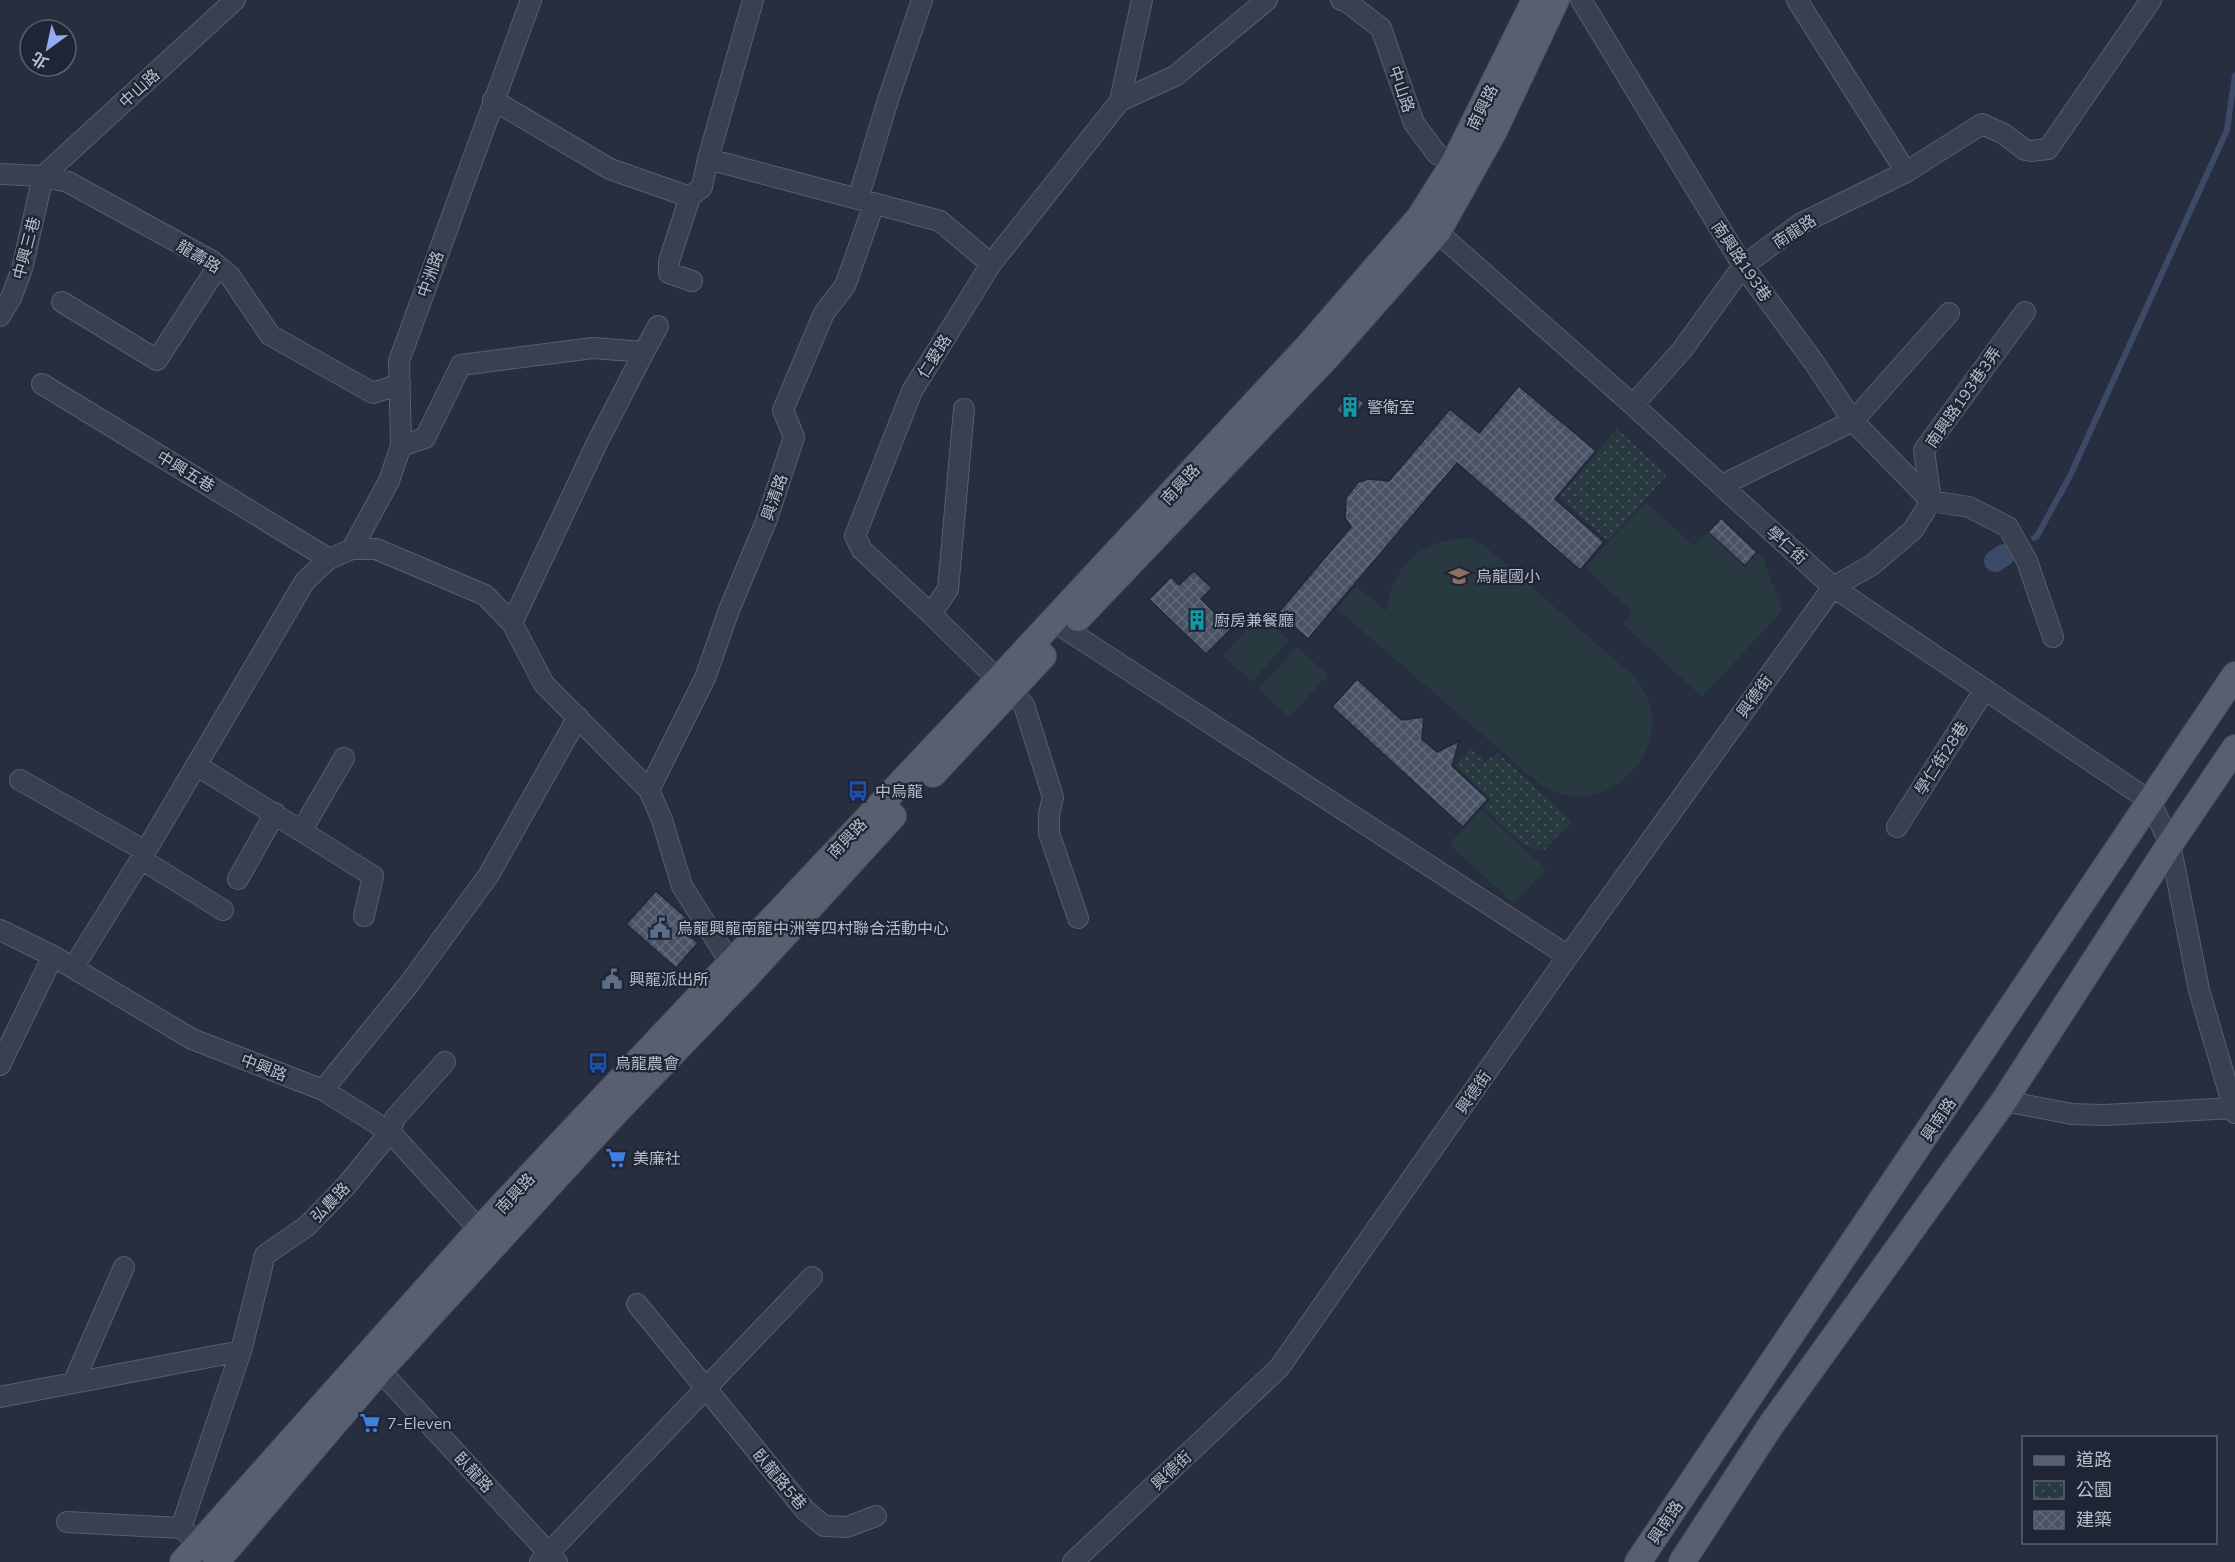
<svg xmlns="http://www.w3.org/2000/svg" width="2235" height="1562" font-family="Mulish,'Noto Sans TC',sans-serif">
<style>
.grass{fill:#283a40}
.park{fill:url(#park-dots)}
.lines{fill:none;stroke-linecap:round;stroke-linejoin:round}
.stream{stroke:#3c4a67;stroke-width:6}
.canal{stroke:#3c4a67;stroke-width:22}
.building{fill:url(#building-cross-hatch);stroke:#212736;stroke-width:1.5}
.minor-casing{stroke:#585e6d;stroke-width:22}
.major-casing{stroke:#444958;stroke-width:28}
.minor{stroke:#3a404f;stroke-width:20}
.major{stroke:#585f6f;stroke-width:26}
.labels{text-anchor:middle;stroke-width:4.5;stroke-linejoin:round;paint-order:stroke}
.street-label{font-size:16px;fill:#b7bcca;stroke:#1f2534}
.poi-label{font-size:16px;fill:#b7bcca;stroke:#1f2534;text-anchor:start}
</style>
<defs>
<pattern id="park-dots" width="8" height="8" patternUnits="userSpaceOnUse" patternTransform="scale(1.5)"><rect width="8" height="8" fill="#283a40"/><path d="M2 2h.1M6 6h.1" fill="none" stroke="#45555a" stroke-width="1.8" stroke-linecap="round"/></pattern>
<pattern id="building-cross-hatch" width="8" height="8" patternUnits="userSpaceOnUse" patternTransform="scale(1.5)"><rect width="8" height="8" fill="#4a5266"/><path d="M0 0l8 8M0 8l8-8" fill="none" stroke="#62697b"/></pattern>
</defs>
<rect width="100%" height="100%" fill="#262e3f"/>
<path class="grass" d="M1646,502L1694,546L1721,518L1763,557L1782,611L1702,697L1623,624L1633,612L1585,568Z
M1470,538L1486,547L1637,679C1644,691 1651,702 1652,717C1655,761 1614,801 1570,796C1560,795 1552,791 1543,787L1337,609L1356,586L1386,611C1394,563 1421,539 1470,538Z
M1261,614L1289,640L1252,682L1223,656Z
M1297,647L1328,675L1289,717L1258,689Z
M1481,809L1546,869L1514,904L1449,844Z"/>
<path class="park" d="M1617,429L1667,475L1608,541L1559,497Z
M1471,749L1485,762L1498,753L1572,821L1544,850L1525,846L1483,808L1490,799L1455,765Z"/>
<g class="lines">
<path class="stream" d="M2034,538L2037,536L2070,476L2227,130L2235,75"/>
<path class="canal" d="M1995,561L2004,555"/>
</g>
<path class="building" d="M1519,386L1596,451L1555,499L1604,542L1580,570L1457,463L1308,639L1278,613L1351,527L1345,518L1346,498L1358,482L1369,479L1389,481L1450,409L1479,433Z
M1349,392L1364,403L1351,421L1336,410Z
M1721,518L1757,552L1745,566L1708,532Z
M1194,571L1212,588L1201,599L1231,629L1206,654L1149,599L1171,577L1179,585Z
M1357,679L1402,720L1424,717L1422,739L1437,752L1459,741L1452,766L1488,799L1463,827L1332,707Z
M656,891L690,921L693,925L686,933L698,943L676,968L626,924Z"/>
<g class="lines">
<g class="minor-casing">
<path id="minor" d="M1341,0L1346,1L1381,28L1414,123L1437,154L1464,169
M1581,0L1743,266L1813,361L1853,421L1931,501L1969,507L2008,527L2027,561L2053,637
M1797,0L1906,172
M493,100L610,169L690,197
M1120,101L1175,76L1267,0
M708,159L940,221L991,264
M0,174L43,176L68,182L212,261L230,276L270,335L373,393L400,384
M858,199L888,100L922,0
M1427,223L1633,405L1833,587L2150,801L2170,844L2199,990L2235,1113
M692,281L669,273V261L690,197L702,187L708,159L753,0
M62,302L157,360L218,266
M0,316L11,298L22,269L43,176L235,0
M42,384L329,559
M1633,405L1682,350L1743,266L1800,224L1906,172L1982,124L2004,134L2025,150L2031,151L2048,149L2151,0
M401,446L425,438L461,365L593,348L644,352L658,326
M1722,485L1853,421L1949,313
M352,549L389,481L401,446L399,361L531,0
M931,614L948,589L964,409
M1053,619L1067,630L1568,956
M512,623L597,443L644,352
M196,765L373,876L364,916
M20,780L145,851
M649,790L705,678L729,610L767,519L794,437L783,410L824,313L845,286L874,204
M1897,827L1985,689
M302,830L344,758
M141,859L223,910
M238,879L275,813
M1078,918L1049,833V814L1053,797L1024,705L931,614L862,550L855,536L912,391L991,264L1120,101L1142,0
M0,930L53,956L192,1039L323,1090L390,1132L487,1238
M73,968L141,859L305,581L329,559L352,549H376L485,595L512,623L544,684L649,790L662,820L682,886L730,962L739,971
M0,1065L53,956
M323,1090L409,984L488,876L578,717
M2004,1101L2072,1114L2104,1115L2235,1108
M637,1304L805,1510L824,1526L847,1527L876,1516
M371,1361L557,1562
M74,1381L124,1267
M0,1397L241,1351
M67,1522L181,1528L191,1536
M181,1528L241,1351L265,1255L307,1226L346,1186L390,1132L395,1118L445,1062
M540,1562L812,1277
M1073,1562L1279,1368L1568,956L1833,587L1872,565L1913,530L1931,501L1924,450L2025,312"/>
</g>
<g class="major-casing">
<path id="major" d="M1078,618L1327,357L1438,231L1494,131L1556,0
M933,774L1043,656
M183,1562L479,1230L998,680L1310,344L1420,217L1454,163L1535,0
M216,1562L380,1370L617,1111L746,977L893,816
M1638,1562L2235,675
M1682,1562L1771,1425L2004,1101L2170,844L2235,748"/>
</g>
<use href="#minor" class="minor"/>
<use href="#major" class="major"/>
</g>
<defs>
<g id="building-bare" transform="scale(1.62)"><path d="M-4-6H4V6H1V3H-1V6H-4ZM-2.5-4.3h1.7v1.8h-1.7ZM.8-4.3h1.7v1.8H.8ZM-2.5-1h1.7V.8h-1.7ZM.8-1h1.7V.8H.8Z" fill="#0f9aa8" stroke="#1f2534" stroke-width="2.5" paint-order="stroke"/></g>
<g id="school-bare" transform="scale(1.62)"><path d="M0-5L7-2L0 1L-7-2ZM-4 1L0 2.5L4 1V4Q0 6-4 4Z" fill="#8d6e63" stroke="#1f2534" stroke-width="2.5" paint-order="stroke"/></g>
<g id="bus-bare" transform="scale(1.62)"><path d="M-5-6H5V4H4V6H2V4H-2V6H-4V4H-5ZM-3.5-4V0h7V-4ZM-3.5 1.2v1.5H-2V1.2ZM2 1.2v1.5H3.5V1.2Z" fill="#1a4fb4" stroke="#1f2534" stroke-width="2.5" paint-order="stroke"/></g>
<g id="civic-bare" transform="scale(1.62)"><path d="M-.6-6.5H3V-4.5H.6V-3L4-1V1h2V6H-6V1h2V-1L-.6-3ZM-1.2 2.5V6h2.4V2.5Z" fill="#5c6f8a" stroke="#1f2534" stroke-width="2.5" paint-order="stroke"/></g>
<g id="supermarket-bare" transform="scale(1.62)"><path d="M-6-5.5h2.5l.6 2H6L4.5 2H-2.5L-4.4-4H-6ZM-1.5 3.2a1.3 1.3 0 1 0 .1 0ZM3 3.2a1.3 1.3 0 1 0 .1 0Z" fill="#3f7fe0" stroke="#1f2534" stroke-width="2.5" paint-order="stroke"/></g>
</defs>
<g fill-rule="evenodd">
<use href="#building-bare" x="1350" y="407"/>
<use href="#school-bare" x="1459" y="576"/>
<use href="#building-bare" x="1197" y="620"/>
<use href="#bus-bare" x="858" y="791"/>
<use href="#civic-bare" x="660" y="928"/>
<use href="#civic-bare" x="612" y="979"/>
<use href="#bus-bare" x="598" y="1063"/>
<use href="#supermarket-bare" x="616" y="1158"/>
<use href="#supermarket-bare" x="370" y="1423"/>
</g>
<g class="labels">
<g class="street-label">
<text transform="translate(139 88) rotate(-43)" y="6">中山路</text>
<text transform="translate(1402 89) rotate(71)" y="6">中山路</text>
<text transform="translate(1482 107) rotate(-64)" y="6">南興路</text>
<text transform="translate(1794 231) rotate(-33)" y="6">南龍路</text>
<text transform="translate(26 248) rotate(-75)" y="6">中興三巷</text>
<text transform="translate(199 256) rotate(31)" y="6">龍壽路</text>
<text transform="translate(1742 261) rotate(56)" y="6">南興路193巷</text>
<text transform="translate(430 274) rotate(-70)" y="6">中洲路</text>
<text transform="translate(934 356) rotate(-58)" y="6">仁愛路</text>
<text transform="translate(1963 397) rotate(-55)" y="6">南興路193巷3弄</text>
<text transform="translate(186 471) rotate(31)" y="6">中興五巷</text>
<text transform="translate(1180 484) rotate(-47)" y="6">南興路</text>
<text transform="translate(774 497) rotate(-71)" y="6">興清路</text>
<text transform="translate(1787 545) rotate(42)" y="6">學仁街</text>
<text transform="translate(1754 696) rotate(-54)" y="6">興德街</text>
<text transform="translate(1941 758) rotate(-57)" y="6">學仁街28巷</text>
<text transform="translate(847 838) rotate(-46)" y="6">南興路</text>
<text transform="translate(264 1067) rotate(21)" y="6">中興路</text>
<text transform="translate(1473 1092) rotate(-55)" y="6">興德街</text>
<text transform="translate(1938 1119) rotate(-56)" y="6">興南路</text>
<text transform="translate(515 1193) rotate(-47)" y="6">南興路</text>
<text transform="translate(330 1202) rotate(-46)" y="6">弘農路</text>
<text transform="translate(1171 1470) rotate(-43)" y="6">興德街</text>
<text transform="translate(474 1472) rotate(47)" y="6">臥龍路</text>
<text transform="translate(780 1479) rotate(50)" y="6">臥龍路5巷</text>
<text transform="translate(1665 1522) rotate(-56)" y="6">興南路</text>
</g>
<g class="poi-label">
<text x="1367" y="413">警衛室</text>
<text x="1476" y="582">烏龍國小</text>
<text x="1214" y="626">廚房兼餐廳</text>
<text x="875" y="797">中烏龍</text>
<text x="677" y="934">烏龍興龍南龍中洲等四村聯合活動中心</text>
<text x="629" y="985">興龍派出所</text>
<text x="615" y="1069">烏龍農會</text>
<text x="633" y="1164">美廉社</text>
<text x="387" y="1429">7-Eleven</text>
</g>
</g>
<rect x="2022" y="1436" width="195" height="108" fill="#1f2534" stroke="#5c6170" stroke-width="1.5"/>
<rect x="2034" y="1456" width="30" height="9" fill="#585f6f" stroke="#5c6170" stroke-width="1.5"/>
<text x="2076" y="1466" font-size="18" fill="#b7bcca">道路</text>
<rect x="2034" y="1481" width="30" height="18" fill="url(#park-dots)" stroke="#5c6170" stroke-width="1.5"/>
<text x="2076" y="1496" font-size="18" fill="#b7bcca">公園</text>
<rect x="2034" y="1511" width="30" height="18" fill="url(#building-cross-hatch)" stroke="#5c6170" stroke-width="1.5"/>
<text x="2076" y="1526" font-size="18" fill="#b7bcca">建築</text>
<g transform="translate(48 48) rotate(213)"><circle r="28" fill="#1f2534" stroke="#5c6170" stroke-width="1.5"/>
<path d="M0-4.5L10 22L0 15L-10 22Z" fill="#91abf4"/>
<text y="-9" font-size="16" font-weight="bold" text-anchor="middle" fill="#b7bcca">北</text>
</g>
</svg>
